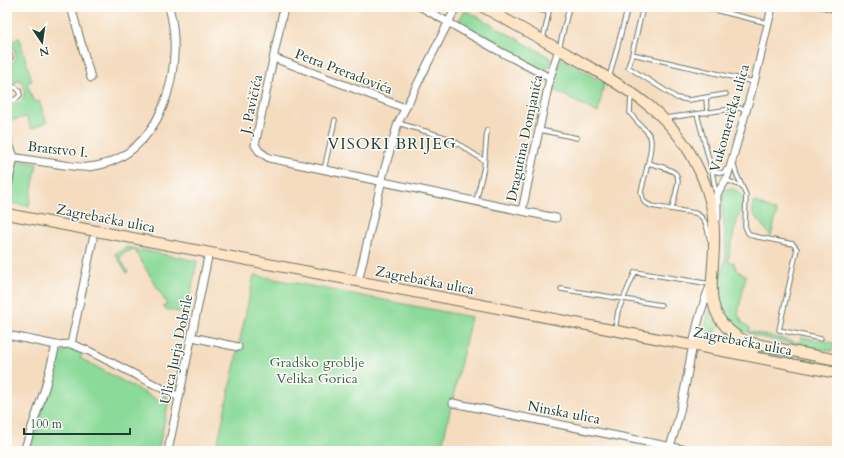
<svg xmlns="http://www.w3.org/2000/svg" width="844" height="458" font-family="Cardo,serif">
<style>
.green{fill:#8bda99;stroke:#558c66}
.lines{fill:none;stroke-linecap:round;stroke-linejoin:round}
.lane-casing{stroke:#6a7565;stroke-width:5.5}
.street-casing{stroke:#6a7565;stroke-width:9}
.secondary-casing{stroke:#6a7565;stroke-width:12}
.lane{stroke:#fff;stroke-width:3.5}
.street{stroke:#fff;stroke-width:7}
.secondary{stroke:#ffe4c6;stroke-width:10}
.labels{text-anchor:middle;stroke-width:3;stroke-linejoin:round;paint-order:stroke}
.street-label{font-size:14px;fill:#1f3d34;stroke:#fdfcf7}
.park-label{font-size:14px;fill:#3a644d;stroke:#fdfcf7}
.quarter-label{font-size:16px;letter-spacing:1px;fill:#1f3d34;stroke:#fdfcf7}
</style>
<rect width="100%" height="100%" fill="#fdfcf7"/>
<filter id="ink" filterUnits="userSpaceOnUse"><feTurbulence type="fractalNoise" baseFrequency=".025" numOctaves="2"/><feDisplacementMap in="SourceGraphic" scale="8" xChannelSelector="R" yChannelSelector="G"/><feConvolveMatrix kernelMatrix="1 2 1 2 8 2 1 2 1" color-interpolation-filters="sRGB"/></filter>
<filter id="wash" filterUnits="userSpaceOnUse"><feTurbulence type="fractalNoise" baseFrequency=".012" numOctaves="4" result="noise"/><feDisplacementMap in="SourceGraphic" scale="16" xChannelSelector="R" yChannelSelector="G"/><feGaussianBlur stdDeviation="0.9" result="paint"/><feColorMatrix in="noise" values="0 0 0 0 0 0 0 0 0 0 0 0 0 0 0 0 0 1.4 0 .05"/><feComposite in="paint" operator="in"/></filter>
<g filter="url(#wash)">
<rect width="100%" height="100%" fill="#f5dcbf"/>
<path class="green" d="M464,12H469L551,58V65L545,70L539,69L465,28L460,24L459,20Z
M19,37L32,81L27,83L34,102L39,101L47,122L31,129L27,117L7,121V106L20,102C26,95 26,87 20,80L7,86V67C18,62 18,52 10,44Z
M561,58L604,83L598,113L552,89Z
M17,160L37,164L29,206L9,203Z
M729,188C735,189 742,193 743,200C744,207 739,214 737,221C733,234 731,248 728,261L734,263L737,271L746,275L738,314L742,322L750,328L749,331L799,343L801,337L834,343L832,351C817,348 802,346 787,343C757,337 719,330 718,291C718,277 726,264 726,250C727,233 718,203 725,190Z
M753,201L777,212L771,236L753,214Z
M127,247L197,261L187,314L166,309L163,307L167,304L134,249L124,253L120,258L128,272L127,273L115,254Z
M254,275L471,317L441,451H216Z
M709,310L719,327L714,333L704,331Z
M714,344L837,365V369Z
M69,349L83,352L80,358L160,401L163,395L167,397L169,400L158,451H29L42,411L54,361L59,353Z"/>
</g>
<g filter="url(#ink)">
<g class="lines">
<g class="lane-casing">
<path id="lane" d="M527,7L549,12
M702,7L768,23
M822,7L837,11
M543,39L550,7
M559,49L569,7
M7,50L11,57L7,63
M632,54L643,7
M609,78L628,7
M7,90L15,87L19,90L20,95L16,99L7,102
M726,94L689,100L677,98L628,67L632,54L754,82
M631,95L630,113C648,138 656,127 648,163C686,173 680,173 672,209
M706,97L707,113
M697,114L712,171L716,194
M666,118L739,108L746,110
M398,123L451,139L483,160
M540,130L577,138
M733,161L736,173L746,195L745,226L748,233L753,236L793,244L797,249L779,330L821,339
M648,163L641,192L644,202L651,206L695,213C707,218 707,229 710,241
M324,170L335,120
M713,171L722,173L728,168
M726,180L741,186
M476,201L484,167L487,130
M561,289L661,305
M615,330L618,311L635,272L711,284"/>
</g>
<g class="street-casing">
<path id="street" d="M71,7L91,78
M284,7L255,145L259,151L269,158L522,211L550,78L559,49
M421,7L499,51L550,78
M274,58L405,108
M7,139L14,157L7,190
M7,156C26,160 45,162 64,165C72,166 81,168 88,167C162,160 186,68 169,7
M522,211L556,218
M717,218V194L726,180L731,164L755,79L772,7
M358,282L384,171L398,123L456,7
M7,335L56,345L71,344L89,351L179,397
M197,338L238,347
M71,344L93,239
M453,403L692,451
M24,451L45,388L56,345
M168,451L209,252
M668,451C689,398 688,336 711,284"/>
</g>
<g class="secondary-casing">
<path id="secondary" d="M483,7C516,25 548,43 581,62C629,90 670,112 696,164C707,185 714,210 714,234C716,279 696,316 747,342L837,360
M7,214L837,373
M699,343L712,341L754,349"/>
</g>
<use href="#lane" class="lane"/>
<use href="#street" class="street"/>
<use href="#secondary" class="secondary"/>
</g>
</g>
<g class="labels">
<g class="street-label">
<text transform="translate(344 71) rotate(21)" y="5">Petra Preradovića</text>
<text transform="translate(251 104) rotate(-78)" y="5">J. Pavičića</text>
<text transform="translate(729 118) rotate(-74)" y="5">Vukomerička ulica</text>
<text transform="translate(524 138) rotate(-78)" y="5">Dragutina Domjanića</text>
<text transform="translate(58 149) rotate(6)" y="5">Bratstvo I.</text>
<text transform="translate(106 218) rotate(11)" y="5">Zagrebačka ulica</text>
<text transform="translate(425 280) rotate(11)" y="5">Zagrebačka ulica</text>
<text transform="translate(743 341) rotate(11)" y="5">Zagrebačka ulica</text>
<text transform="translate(176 349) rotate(-78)" y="5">Ulica Jurja Dobrile</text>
<text transform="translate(564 412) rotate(11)" y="5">Ninska ulica</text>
</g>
<g class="park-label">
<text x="317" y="367">Gradsko groblje<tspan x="317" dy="16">Velika Gorica</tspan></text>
</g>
<g class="quarter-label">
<text x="392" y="149">VISOKI BRIJEG</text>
</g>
</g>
<rect width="844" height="458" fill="none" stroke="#fdfcf7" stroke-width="24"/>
<g transform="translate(42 42) rotate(167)" stroke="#fdfcf7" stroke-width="3" paint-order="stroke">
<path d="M0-3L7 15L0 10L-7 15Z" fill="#1f3d34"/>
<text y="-6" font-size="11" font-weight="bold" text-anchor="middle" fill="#1f3d34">N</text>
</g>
<path d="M24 428v6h106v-6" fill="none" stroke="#1f3d34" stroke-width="2"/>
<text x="30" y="428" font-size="12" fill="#1f3d34" stroke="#fdfcf7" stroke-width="3" paint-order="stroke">100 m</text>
</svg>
